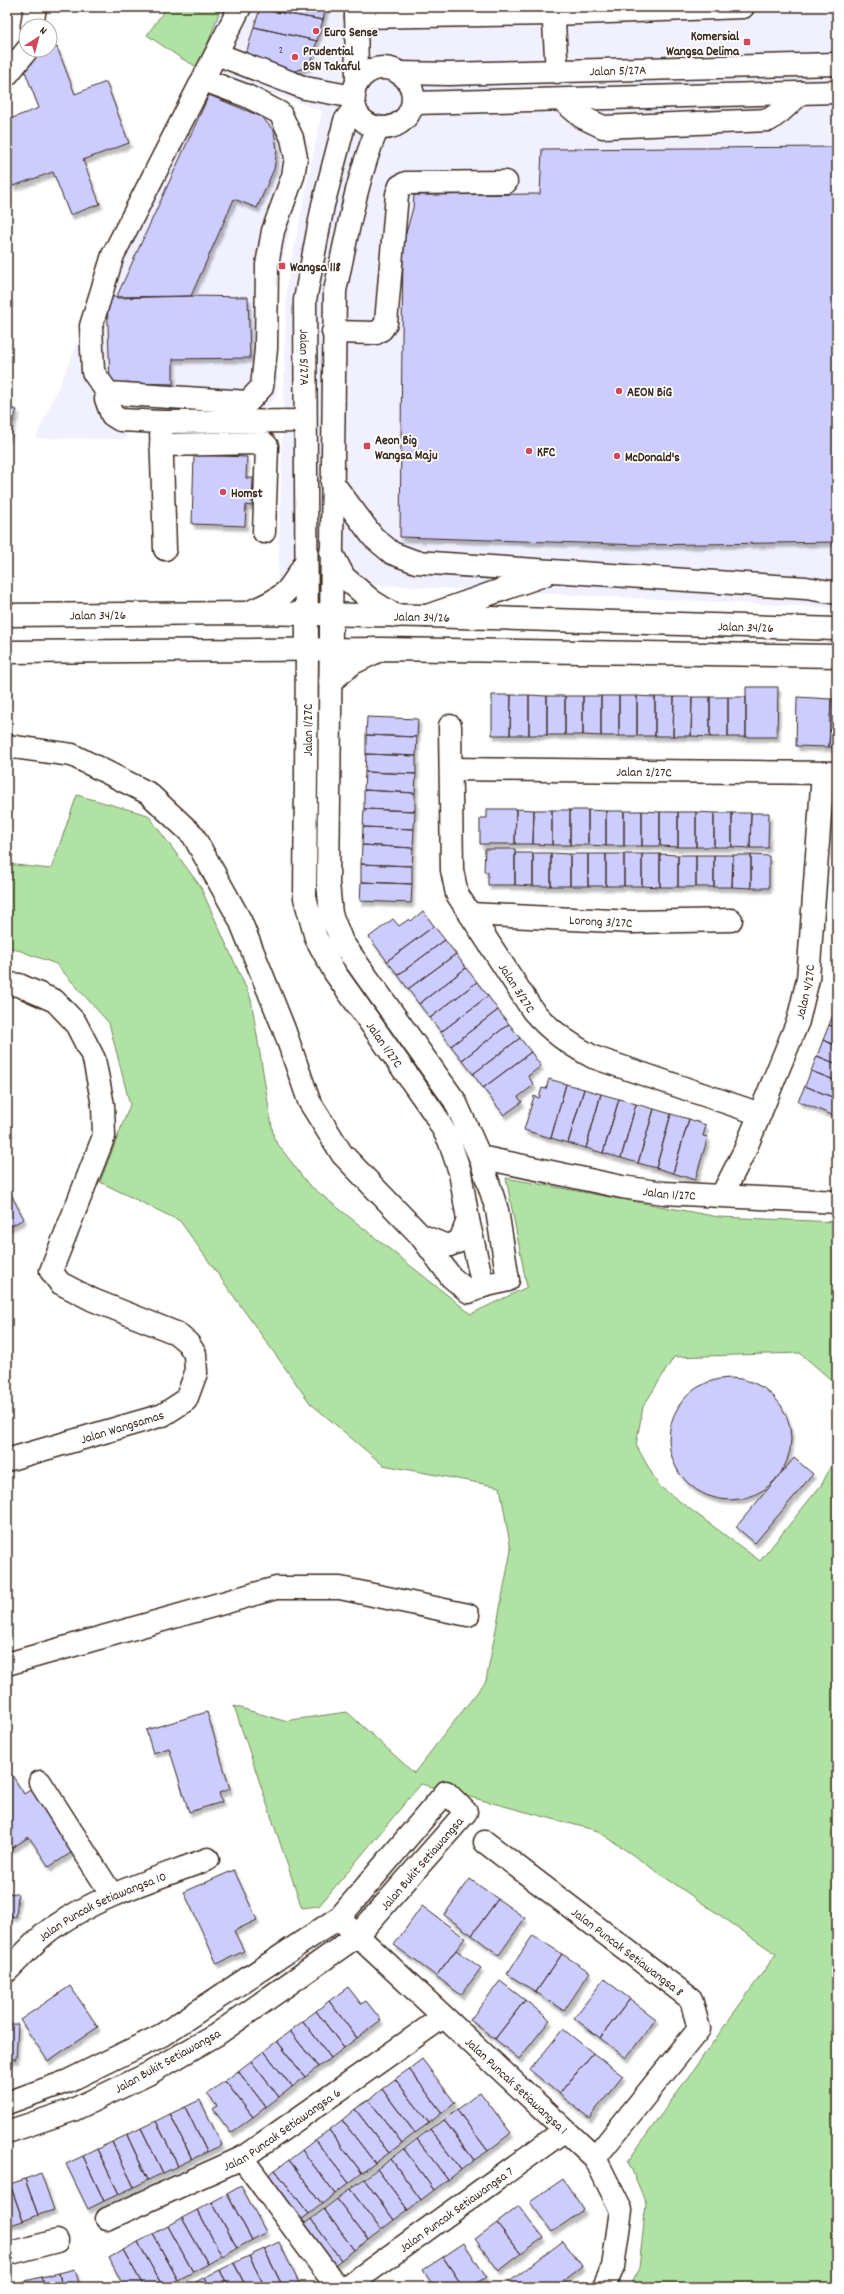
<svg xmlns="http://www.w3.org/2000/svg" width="844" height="2294" font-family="Dekko,sans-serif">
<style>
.built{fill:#f0f0ff}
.green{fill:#b0e2a3;stroke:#768660}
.building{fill:#cdccff;stroke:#3b2a1e;filter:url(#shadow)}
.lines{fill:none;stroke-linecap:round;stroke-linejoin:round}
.minor-casing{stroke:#3b2a1e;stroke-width:25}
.major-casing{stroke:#3b2a1e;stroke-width:25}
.minor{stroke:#fff;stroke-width:22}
.major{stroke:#fff;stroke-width:22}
.poi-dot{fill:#d1495b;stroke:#fff;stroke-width:1.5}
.labels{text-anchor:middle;stroke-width:3.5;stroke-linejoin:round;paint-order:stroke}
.number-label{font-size:11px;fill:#605256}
.poi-label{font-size:13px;font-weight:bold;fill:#3b2a1e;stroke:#fff;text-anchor:start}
.street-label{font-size:13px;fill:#3b2a1e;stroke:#fff}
</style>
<defs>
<filter id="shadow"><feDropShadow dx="2.5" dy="4.5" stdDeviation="1" flood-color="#0004"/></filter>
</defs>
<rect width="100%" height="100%" fill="#fff"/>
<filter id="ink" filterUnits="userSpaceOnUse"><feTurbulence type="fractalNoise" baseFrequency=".025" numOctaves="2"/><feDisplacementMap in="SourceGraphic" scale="8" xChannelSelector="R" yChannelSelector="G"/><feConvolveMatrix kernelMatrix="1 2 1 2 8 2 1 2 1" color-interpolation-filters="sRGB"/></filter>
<g filter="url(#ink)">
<path class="built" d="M221,7H837V608L278,580L287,283L322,111L203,69L286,105L310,147L278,279L277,396L265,408L128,406L127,439L36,438L199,68Z"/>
<path class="green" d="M167,7H221L199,68L179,57L147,35Z
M77,795L148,815L200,886L251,999L274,1139L308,1184L471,1314L527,1287L506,1178L719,1217L837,1222V1385L800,1353L674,1357L643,1407L636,1445L659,1486L760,1561L822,1484L837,1454V2287H629L639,2268L646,2203L628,2161L776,1954L598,1831L421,1784L319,1906L302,1908L234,1706L284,1721L347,1712L414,1773L486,1681L511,1550L500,1487L383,1465L310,1403L180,1221L100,1182L130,1105L109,1023L56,964L7,946V864L51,869Z"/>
<path class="building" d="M260,7H326L323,20L260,9Z
M260,9L323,20L317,41L254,27Z
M254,27L317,41L309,66L292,72L245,57Z
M57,47L75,94L106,82L129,143L83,160L100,204L70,215L53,172L13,186L7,170V120L39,108L21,61Z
M209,95L262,117L274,131L277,150L274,169L257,208L234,199L191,296L116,298Z
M837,147V542L641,545L400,537L403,244L413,208L414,195L540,194L542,149Z
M191,296L248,297L250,358L173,359V384L110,383L107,297Z
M7,406L17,410L7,439Z
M194,455L247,457L246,478H253L252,506L246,505L245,526L192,524Z
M746,687H778L777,737H746Z
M492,695H511L510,735H492Z
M511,695H529V735H510Z
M529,695L547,696V735H529Z
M547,696H565V735H547Z
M565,696H583V735H565Z
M583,696H601V736L583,735Z
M601,696H619V736H601Z
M619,696H637V736H619Z
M637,696L655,697V736H637Z
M655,697H674L673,736H655Z
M674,697H692L691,736H673Z
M692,697H710V737L691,736Z
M710,697H728V737H710Z
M728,697H746V737H728Z
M797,697L831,699L829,747L796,746Z
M831,699H837V747H829Z
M367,717L418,719L417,737L366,735Z
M366,735L417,737L416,756L366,754Z
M366,754L416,756V774L365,772Z
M365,772L416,774L415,793L364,790Z
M364,790L415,793V811L364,809Z
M364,809L415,811L414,829L363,827Z
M487,809H516L515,844H480V818H487Z
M516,809L534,810L533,844H515Z
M534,810H552V845L533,844Z
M552,810H570V845H552Z
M570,810H588V845H570Z
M588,810L606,811V846L588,845Z
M606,811H624V846H606Z
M624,811H642V846H624Z
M642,811L660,812V846H642Z
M660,812H678V847L660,846Z
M678,812H696V847H678Z
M696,812L714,813V847H696Z
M714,813H732V847H714Z
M732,813H751L750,848L732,847Z
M751,813H769L768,848H750Z
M363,827L414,829L413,848L362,845Z
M362,845L413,848L412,866L361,864Z
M485,849H515V885H488V872H484Z
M515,853H533V886L515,885Z
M533,853H551V886H533Z
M551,853L570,854V886H551Z
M570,854H588V886H570Z
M588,854H606V886H588Z
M606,854H624V886H606Z
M624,854H642V886H624Z
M642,854H660V887L642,886Z
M660,854L678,855V887H660Z
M678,855H696V887H678Z
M696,855H714V887H696Z
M714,855H733L732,887H714Z
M733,855H751V888L732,887Z
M751,855L769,856V888H751Z
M361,864L412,866V884L361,882Z
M361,882L412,884L411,903L360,901Z
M423,911L434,926L387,961L369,937L393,919L399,926L409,919L411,921Z
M434,926L445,940L398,975L387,961Z
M445,940L456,954L408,989L398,975Z
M456,954L466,968L419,1004L408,989Z
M466,968L477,982L430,1018L419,1004Z
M477,982L488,996L441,1032L430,1018Z
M488,996L498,1010L451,1046L441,1032Z
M498,1010L509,1024L462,1060L451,1046Z
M835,1010L837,1011V1028L829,1025Z
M509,1024L520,1038L473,1074L462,1060Z
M829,1025L837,1028V1046L823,1040Z
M520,1038L531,1052L483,1088L473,1074Z
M823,1040L837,1046V1064L817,1056Z
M531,1052L541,1066L528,1076L534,1085L518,1097L522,1102L504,1115L483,1088Z
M817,1056L837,1064V1081L811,1071Z
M811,1071L837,1081V1099L805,1086Z
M549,1079L566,1084L551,1138L524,1130L534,1096L539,1098L542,1088L546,1089Z
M566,1084L584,1089L568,1143L551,1138Z
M805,1086L837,1099V1117L798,1101Z
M584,1089L601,1094L586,1148L568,1143Z
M601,1094L619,1099L603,1153L586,1148Z
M619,1099L636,1104L621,1158L603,1153Z
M636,1104L654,1109L638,1163L621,1158Z
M654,1109L671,1114L656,1168L638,1163Z
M671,1114L689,1119L673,1173L656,1168Z
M689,1119L706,1125L703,1136L708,1137L695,1180L673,1173Z
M7,1187L24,1219L7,1228Z
M669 1439a61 61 0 1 1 122 0a61 61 0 1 1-122 0Z
M794,1458L813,1474L755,1543L736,1527Z
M207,1712L230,1789L219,1793L222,1802L189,1812L169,1748L153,1753L146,1730Z
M12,1775L24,1794L33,1788L88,1842L49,1867L29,1837L7,1851V1778Z
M234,1870L257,1920L234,1931L244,1951L217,1964L184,1892Z
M470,1879L498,1899L472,1935L444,1915Z
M7,1893L18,1894L16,1917L7,1916Z
M498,1899L525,1918L499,1955L472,1935Z
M422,1906L465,1938L436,1976L394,1945Z
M533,1935L562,1954L536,1992L507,1974Z
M456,1950L481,1968L461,1995L436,1976Z
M562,1954L590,1972L564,2011L536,1992Z
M604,1979L630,1999L600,2038L574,2018Z
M500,1981L525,2000L495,2039L470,2020Z
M70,1986L98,2027L48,2061L20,2020Z
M348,1987L361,2004L366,2001L381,2020L357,2038L329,2001Z
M630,1999L656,2019L626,2058L600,2038Z
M525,2000L550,2020L519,2059L495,2039Z
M329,2001L357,2038L344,2048L316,2011Z
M316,2011L344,2048L331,2058L303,2021Z
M303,2021L331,2058L318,2067L290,2031Z
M7,2024H18L16,2059H7Z
M563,2029L593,2053L559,2094L530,2070Z
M290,2031L318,2067L305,2077L277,2041Z
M277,2041L305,2077L292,2087L264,2051Z
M264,2051L292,2087L279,2097L251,2061Z
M593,2053L623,2076L589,2118L559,2094Z
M422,2059L455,2103L442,2113L409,2069Z
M251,2061L279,2097L266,2107L238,2071Z
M409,2069L442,2113L429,2123L395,2079Z
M238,2071L266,2107L253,2117L225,2081Z
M395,2079L429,2123L415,2133L382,2089Z
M225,2081L253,2117L231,2133L213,2109L217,2106L207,2094Z
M382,2089L415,2133L402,2143L369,2100Z
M480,2092L511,2133L488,2151L457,2110Z
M200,2100L222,2145L207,2152L185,2107Z
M369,2100L402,2143L389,2153L355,2109Z
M185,2107L207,2152L192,2159L170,2114Z
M355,2109L389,2153L375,2163L342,2120Z
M457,2110L488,2151L474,2160L444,2120Z
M170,2114L192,2159L178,2166L156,2121Z
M342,2120L375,2163L362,2173L329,2130Z
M444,2120L474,2160L461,2170L430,2129Z
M156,2121L178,2166L163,2173L141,2128Z
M141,2128L163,2173L148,2180L127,2135Z
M430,2129L461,2170L448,2180L417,2139Z
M329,2130L362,2173L349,2183L315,2140Z
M127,2135L148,2180L134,2187L112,2142Z
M417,2139L448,2180L434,2190L404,2149Z
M315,2140L349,2183L335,2194L302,2150Z
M112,2142L134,2187L119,2194L97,2149Z
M97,2149L119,2194L104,2201L83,2156Z
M404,2149L434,2190L421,2200L391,2159Z
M302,2150L335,2194L322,2204L289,2160Z
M83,2156L104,2201L88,2209L66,2164Z
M391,2159L421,2200L408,2210L377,2169Z
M289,2160L322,2204L309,2214L275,2170Z
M377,2169L408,2210L394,2220L364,2179Z
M275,2170L309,2214L295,2224L262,2180Z
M41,2173L54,2210L38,2215L25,2179Z
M25,2179L38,2215L23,2221L10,2184Z
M364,2179L394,2220L381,2230L350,2189Z
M563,2179L584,2210L552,2232L530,2202Z
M10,2184L23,2221L7,2226V2185Z
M241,2186L266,2232L252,2240L227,2194Z
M350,2189L381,2230L368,2240L337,2199Z
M227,2194L252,2240L237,2248L212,2202Z
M337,2199L368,2240L354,2250L324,2209Z
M212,2202L237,2248L222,2256L197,2210Z
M519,2206L543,2238L521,2254L497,2223Z
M324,2209L354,2250L341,2260L311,2219Z
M197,2210L222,2256L208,2264L182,2218Z
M182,2218L208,2264L193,2272L168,2226Z
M311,2219L341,2260L328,2270L297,2229Z
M497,2223L521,2254L499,2271L475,2239Z
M168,2226L193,2272L178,2280L153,2234Z
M153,2234L178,2280L165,2287H163L138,2242Z
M563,2241L582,2266L555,2287H513L509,2282Z
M138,2242L163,2287H144L123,2250Z
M279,2242L300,2285L296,2287H283L264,2249Z
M464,2243L486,2277L470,2287H463L443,2257Z
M264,2249L283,2287H265L249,2256Z
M123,2250L144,2287H124L109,2258Z
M249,2256L265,2287H246L234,2263Z
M443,2257L463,2287H434L423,2270Z
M234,2263L246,2287H228L220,2270Z
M75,2269L80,2287H62L59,2273Z
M220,2270L228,2287H210L205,2277Z
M59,2273L62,2287H45L42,2277Z
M42,2277L45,2287H27L25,2281Z
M205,2277L210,2287H191L190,2285Z
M25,2281L27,2287H9V2285Z"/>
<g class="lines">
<g class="minor-casing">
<g id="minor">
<path d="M356,7L357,83"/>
<path d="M553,7L557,72"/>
<path d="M356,17L554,14L743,7"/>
<path d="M32,26L35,7"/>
<path d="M217,54L305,88L354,97"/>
<circle cx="383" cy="98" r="30"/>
<path id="s1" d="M399,73L449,74L837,64"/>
<path d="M7,75L27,50"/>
<path d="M204,80L247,96L280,113L292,138L296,158L293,176L273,231L267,265L266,349L262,387L248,402L108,393L93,372L91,326L113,255L240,7"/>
<path d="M562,100L582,117L603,127L769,120L780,112L801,93"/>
<path d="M414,103L837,92"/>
<path id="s2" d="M355,107L345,121L323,205L305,300L307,649L305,898L316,938L335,973L434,1113L449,1140L460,1172L468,1220L483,1286L508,1280L497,1210L480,1157L455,1101L342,942L331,914L328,883L335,291C347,236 356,179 378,127"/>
<path d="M333,332L376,333L382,329L386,323L397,194L400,186L406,183L506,182"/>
<path d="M108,393L106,399L112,415L120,420L161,422L305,421"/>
<path d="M161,430L165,549"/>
<path d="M161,445L264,443L267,446L264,532"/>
<path d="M332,482L373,537L392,553L416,562L806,588L837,593"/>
<path d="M427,616L544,575"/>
<path id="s3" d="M450,726L452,870L457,894L533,1011C550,1031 569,1044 593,1057L760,1114"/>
<path d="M7,746L72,755L148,793L193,835L240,920L284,1029L309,1101L342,1154L420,1235L451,1277L469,1292L483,1286"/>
<path id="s4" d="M451,769L837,773"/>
<path id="s5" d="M470,914L633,922L731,920"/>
<path d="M7,984L19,985L55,1001L75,1022L94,1059L103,1105L104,1136L51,1271L60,1283L93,1300L176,1333L188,1343L195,1354L196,1373L186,1400L163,1415L7,1460"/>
<path id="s6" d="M480,1157L622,1187L664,1193L837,1202"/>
<path id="s7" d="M722,1195L745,1150L798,1021L808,979L823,773"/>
<path d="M420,1235L447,1246L460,1241L468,1220"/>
<path d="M7,1664L276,1588H340L468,1615"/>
<path d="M40,1782L112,1895"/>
<path id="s8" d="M485,1842L691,1999L699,2029L595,2158"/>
<path id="s9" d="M347,1926L595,2158L621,2210L613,2267L604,2287"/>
<path id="s10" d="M7,1971C22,1957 37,1938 54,1927C100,1895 156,1879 208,1859"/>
<path d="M7,2103L68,2081L162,2035L340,1917L446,1792L466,1812L357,1936L216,2035L148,2074L73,2110L7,2132"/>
<path d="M242,2158L337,2287"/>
<path id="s11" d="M107,2219L242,2158L443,2017"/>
<path d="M7,2254L57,2241"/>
<path id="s12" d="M347,2287L565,2130"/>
</g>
</g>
<g class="major-casing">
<g id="major">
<path d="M331,552L344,577L372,601L396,616"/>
<path d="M252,611C285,597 289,592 306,561"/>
<path id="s13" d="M7,615L247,613L426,616L837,629"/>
<path d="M7,652L382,649L837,656"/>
<path d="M330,682L353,663L378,651"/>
</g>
</g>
<use href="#minor" class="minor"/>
<use href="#major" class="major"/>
</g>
</g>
<g class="poi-dot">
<circle cx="316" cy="31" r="4"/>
<rect x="743" y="38" width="8" height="8" rx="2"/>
<circle cx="295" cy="57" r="4"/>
<rect x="278" y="262" width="8" height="8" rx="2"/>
<circle cx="619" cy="391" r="4"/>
<rect x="363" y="442" width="8" height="8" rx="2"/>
<circle cx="529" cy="451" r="4"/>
<circle cx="617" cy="456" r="4"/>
<circle cx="223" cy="492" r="4"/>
</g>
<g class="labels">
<g class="number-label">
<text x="281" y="53">2</text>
</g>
<g class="poi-label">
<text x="324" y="36">Euro Sense</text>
<text x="739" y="40" text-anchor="end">Komersial<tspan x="739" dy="15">Wangsa Delima</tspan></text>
<text x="303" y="55">Prudential<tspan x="303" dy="15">BSN Takaful</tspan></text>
<text x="290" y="271">Wangsa 118</text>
<text x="627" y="396">AEON BiG</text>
<text x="375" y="444">Aeon Big<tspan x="375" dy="15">Wangsa Maju</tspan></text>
<text x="537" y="456">KFC</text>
<text x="625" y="461">McDonald's</text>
<text x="231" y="497">Homst</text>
</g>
<g class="street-label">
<text dy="5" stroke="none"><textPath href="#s1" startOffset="219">Jalan 5/27A</textPath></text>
<text dy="5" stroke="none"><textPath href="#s2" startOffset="258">Jalan 5/27A</textPath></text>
<text dy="5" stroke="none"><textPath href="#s13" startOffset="91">Jalan 34/26</textPath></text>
<text dy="5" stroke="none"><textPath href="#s13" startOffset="415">Jalan 34/26</textPath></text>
<text dy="5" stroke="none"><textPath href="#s13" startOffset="739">Jalan 34/26</textPath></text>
<text transform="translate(307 730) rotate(-90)" y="5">Jalan 1/27C</text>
<text dy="5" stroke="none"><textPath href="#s4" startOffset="193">Jalan 2/27C</textPath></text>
<text dy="5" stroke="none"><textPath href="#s5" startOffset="131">Lorong 3/27C</textPath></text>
<text dy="5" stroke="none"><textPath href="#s3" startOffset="280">Jalan 3/27C</textPath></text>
<text dy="5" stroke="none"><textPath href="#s7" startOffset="220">Jalan 4/27C</textPath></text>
<text dy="5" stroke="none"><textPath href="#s2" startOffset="967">Jalan 1/27C</textPath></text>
<text dy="5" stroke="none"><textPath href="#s6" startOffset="193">Jalan 1/27C</textPath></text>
<text transform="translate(122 1426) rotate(-17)" y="5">Jalan Wangsamas</text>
<text transform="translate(421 1863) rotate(-49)" y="5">Jalan Bukit Setiawangsa</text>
<text dy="5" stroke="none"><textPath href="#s10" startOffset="117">Jalan Puncak Setiawangsa 10</textPath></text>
<text dy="5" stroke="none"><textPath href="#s8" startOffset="180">Jalan Puncak Setiawangsa 8</textPath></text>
<text transform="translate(167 2060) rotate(-29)" y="5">Jalan Bukit Setiawangsa</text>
<text dy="5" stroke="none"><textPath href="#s9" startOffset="233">Jalan Puncak Setiawangsa 1</textPath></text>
<text dy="5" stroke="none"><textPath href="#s11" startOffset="197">Jalan Puncak Setiawangsa 6</textPath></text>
<text dy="5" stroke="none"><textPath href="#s12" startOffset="134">Jalan Puncak Setiawangsa 7</textPath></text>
</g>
</g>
<rect width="844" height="2294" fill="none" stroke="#fff" stroke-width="24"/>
<rect x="12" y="12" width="820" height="2270" fill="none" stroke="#3b2a1e" stroke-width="1.5" filter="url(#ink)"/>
<g transform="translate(38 38) rotate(36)"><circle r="19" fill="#ffffff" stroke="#b1aaa5"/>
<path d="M0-3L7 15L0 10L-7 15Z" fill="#d1495b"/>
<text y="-6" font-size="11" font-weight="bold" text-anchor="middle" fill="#3b2a1e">N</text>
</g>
</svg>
